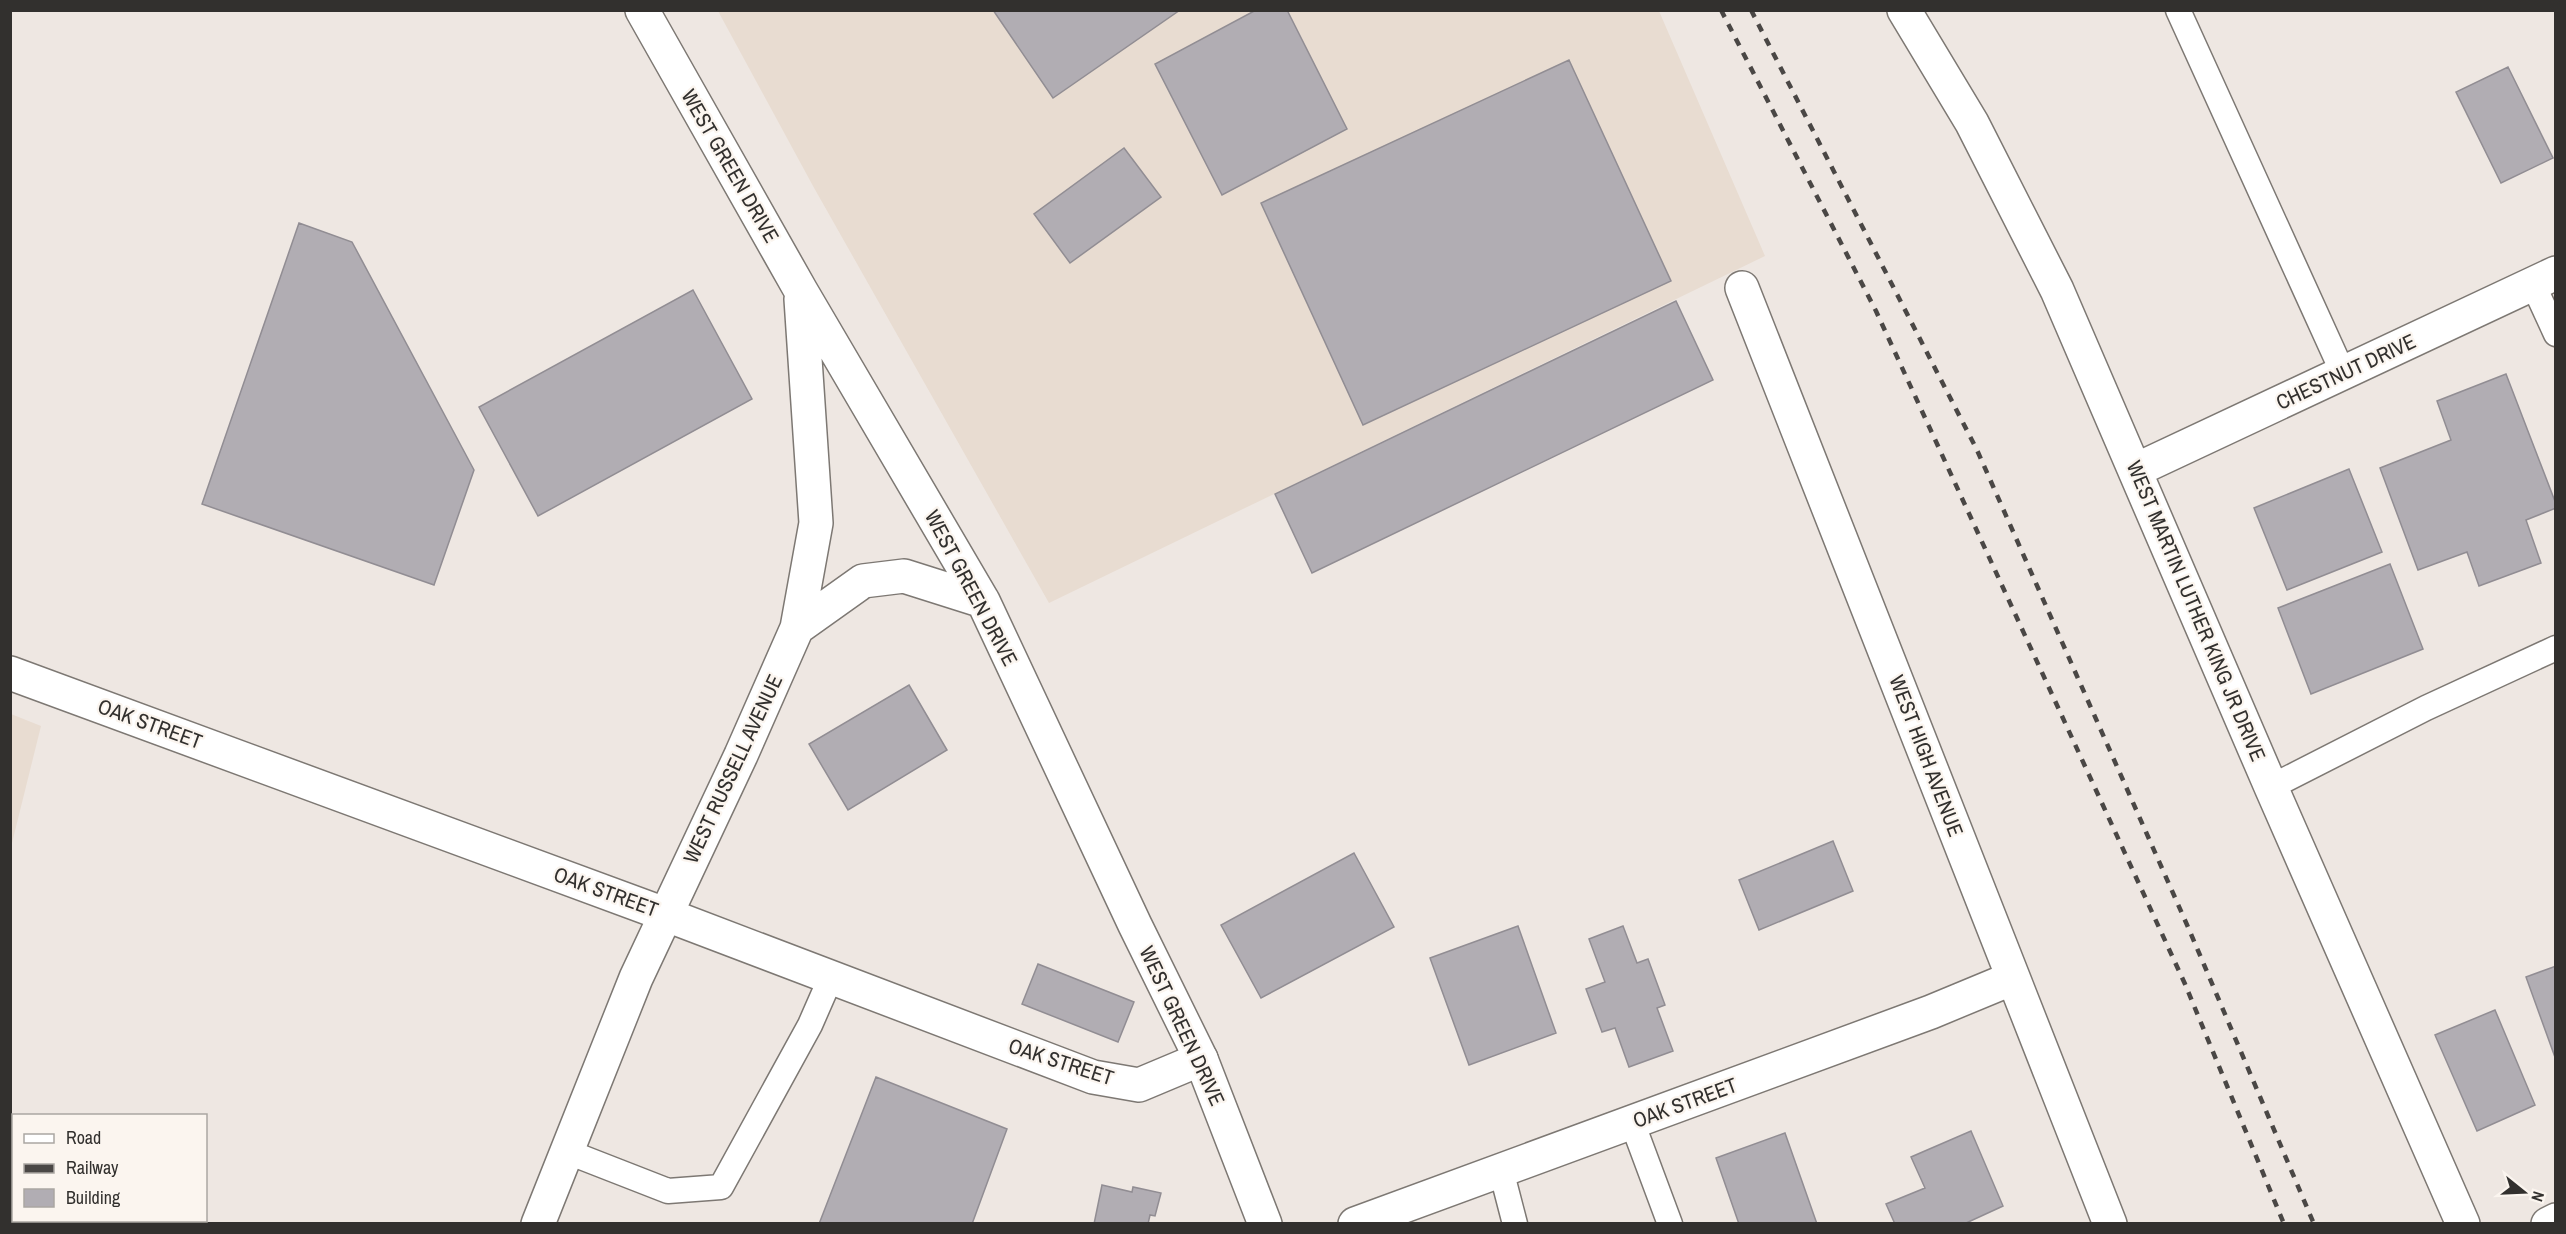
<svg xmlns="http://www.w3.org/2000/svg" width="2566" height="1234" font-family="'Archivo Narrow',sans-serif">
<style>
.built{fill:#e8dcd1}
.building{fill:#b1adb3;stroke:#918d93;stroke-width:1.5}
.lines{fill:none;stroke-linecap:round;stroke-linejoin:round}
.service-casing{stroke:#7d7873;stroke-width:27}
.minor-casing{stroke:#7d7873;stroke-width:36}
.tertiary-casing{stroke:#7d7873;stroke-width:36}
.secondary-casing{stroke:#7d7873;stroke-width:36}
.service{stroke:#fff;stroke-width:24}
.minor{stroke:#fff;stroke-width:33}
.tertiary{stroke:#fff;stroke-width:33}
.secondary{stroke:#fff;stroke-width:33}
.rail{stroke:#4a4745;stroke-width:4.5;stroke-dasharray:8 8;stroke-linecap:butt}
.labels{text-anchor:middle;stroke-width:4.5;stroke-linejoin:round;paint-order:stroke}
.street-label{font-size:21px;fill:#32302e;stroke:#fbf5ef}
</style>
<rect width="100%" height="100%" fill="#eee7e2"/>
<path class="built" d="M718,11H1659L1765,256L1049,603L813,186Z
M11,714L41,726L11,847L10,714Z"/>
<path class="building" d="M993,10H1180L1053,98Z
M1256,10H1287L1347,129L1222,195L1155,64Z
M1569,60L1671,281L1363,425L1261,203Z
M2508,67L2553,158L2501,183L2456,92Z
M1124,148L1161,197L1070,263L1034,214Z
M299,223L352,242L474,470L434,585L202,504Z
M693,290L752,399L538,516L479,407Z
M1676,301L1713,380L1312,573L1275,494Z
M2506,374L2556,504V508L2526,520L2541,563L2479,586L2467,552L2418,570L2380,468L2451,440L2437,401Z
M2349,469L2382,552L2287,590L2254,508Z
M2390,564L2423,649L2311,694L2278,608Z
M909,685L947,750L848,810L809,744Z
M1833,841L1853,891L1759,930L1739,880Z
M1354,853L1394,927L1261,998L1221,925Z
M1518,926L1556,1033L1469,1065L1430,958Z
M1623,926L1637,963L1648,959L1665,1005L1657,1008L1673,1051L1629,1067L1615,1028L1602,1032L1586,989L1605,982L1589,939Z
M1038,964L1134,1002L1118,1042L1022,1004Z
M2556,966V1060L2526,977Z
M2495,1010L2535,1105L2477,1131L2435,1035Z
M876,1077L1007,1129L972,1224H819Z
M1971,1131L2003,1206L1964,1224H1895L1886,1204L1925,1188L1911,1157Z
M1785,1133L1817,1224H1739L1716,1158Z
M1102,1185L1132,1192L1133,1187L1161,1193L1155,1216L1150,1215L1148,1224H1094Z"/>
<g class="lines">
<g class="service-casing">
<path id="service" d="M2178,10L2343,373
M2533,284L2556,334
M2271,787L2426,708L2556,648
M1632,1122L1670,1224
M568,1152L668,1191L721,1187L810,1025L831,977
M1501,1170L1515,1224"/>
</g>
<g class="minor-casing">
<path id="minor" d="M1742,288L2110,1224
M10,673L667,915L1093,1077L1139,1085L1201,1059
M1355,1224L1931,1012L2013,978
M2548,1224L2556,1220"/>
</g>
<g class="tertiary-casing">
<path id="tertiary" d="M2136,470L2556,273"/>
</g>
<g class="secondary-casing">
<path id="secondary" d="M642,10L801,291L983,601L1135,925L1201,1059L1265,1224
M1904,10L1972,123L2057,290L2271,787L2463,1224
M797,628L863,581L904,576L983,601
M538,1224L636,978L741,755L797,628L816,523L801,299"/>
</g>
<use href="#service" class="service"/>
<use href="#minor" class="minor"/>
<use href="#tertiary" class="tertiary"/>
<use href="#secondary" class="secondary"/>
<path class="rail" d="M1721,10L1876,311L2185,984L2284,1224
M1751,10L1977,450L2188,927L2314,1224"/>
</g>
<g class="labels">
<g class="street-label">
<text transform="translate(730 166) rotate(60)" y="7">WEST GREEN DRIVE</text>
<text transform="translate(2346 372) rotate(-25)" y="7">CHESTNUT DRIVE</text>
<text transform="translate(971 588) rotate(62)" y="7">WEST GREEN DRIVE</text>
<text transform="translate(2196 611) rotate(67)" y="7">WEST MARTIN LUTHER KING JR DRIVE</text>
<text transform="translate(150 724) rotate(20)" y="7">OAK STREET</text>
<text transform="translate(1926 756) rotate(69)" y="7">WEST HIGH AVENUE</text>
<text transform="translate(733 769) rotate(-65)" y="7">WEST RUSSELL AVENUE</text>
<text transform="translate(606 892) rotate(20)" y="7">OAK STREET</text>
<text transform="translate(1182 1026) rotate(65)" y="7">WEST GREEN DRIVE</text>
<text transform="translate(1061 1062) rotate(18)" y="7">OAK STREET</text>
<text transform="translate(1685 1103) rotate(-20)" y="7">OAK STREET</text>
</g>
</g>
<rect width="2566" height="1234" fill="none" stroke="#32302e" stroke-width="24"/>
<rect x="12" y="1114" width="195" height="108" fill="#fbf5ef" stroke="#aba6a2" stroke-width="1.5"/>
<rect x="24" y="1134" width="30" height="9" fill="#ffffff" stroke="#aba6a2" stroke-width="1.5"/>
<text x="66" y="1144" font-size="18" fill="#32302e">Road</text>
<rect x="24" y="1164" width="30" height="9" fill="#4a4745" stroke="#aba6a2" stroke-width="1.5"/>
<text x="66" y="1174" font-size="18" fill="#32302e">Railway</text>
<rect x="24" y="1189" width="30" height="18" fill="#b1adb3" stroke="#aba6a2" stroke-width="1.5"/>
<text x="66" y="1204" font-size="18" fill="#32302e">Building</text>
<g transform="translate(2524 1192) rotate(108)" stroke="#fbf5ef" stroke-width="4.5" paint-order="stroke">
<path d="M0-4.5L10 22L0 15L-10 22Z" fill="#32302e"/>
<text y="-9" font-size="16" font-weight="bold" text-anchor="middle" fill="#32302e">N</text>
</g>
</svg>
